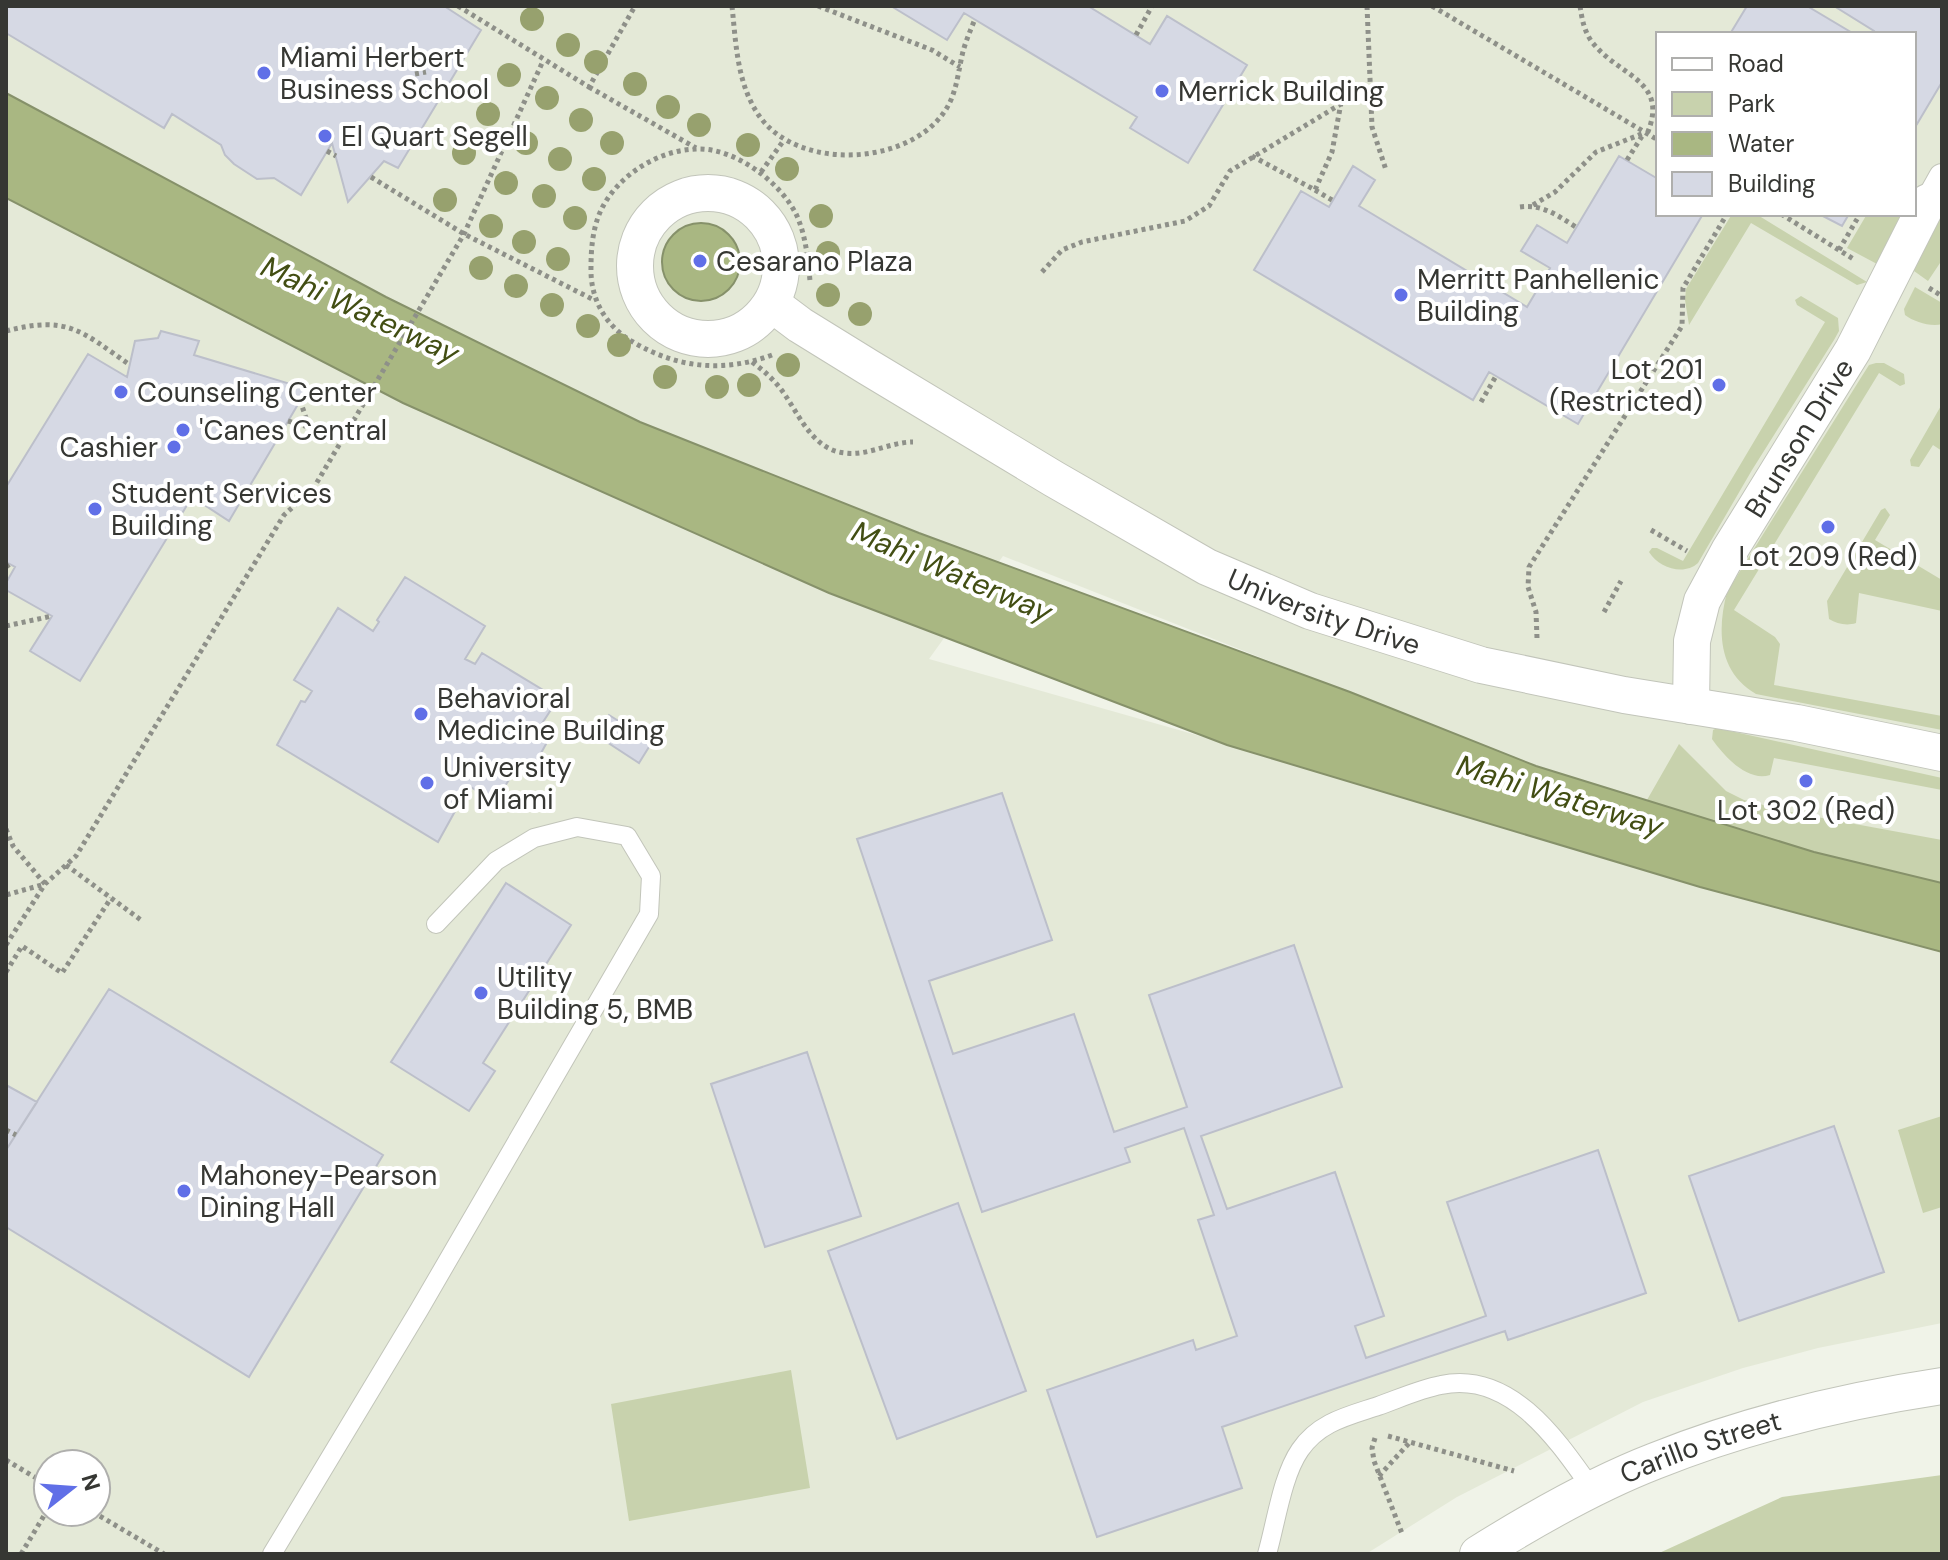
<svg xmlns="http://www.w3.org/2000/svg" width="1948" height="1560" font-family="'DM Sans',sans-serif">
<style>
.built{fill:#e4e9d7;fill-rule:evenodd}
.green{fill:#c8d2ad}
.water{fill:#a9b782;stroke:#86916a;stroke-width:2}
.building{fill:#d6d9e4;stroke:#bcbfca;stroke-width:2}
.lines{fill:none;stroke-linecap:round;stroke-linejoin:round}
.service-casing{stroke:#c2c5ba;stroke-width:20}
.pedestrian-casing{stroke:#c2c5ba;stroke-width:28}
.minor-casing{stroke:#c2c5ba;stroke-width:38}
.path{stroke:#8e9089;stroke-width:5;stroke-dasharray:4 4;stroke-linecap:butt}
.service{stroke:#fff;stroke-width:18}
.pedestrian{stroke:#fff;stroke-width:26}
.minor{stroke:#fff;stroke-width:36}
.tree{fill:#97a16e}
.poi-dot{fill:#606fe7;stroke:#fff;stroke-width:3}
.labels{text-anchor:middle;stroke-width:8;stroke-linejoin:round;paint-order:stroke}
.poi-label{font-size:28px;fill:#363733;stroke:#fff;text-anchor:start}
.street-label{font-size:28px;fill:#363733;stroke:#fff}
.water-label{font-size:30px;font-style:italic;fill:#424e13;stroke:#fff}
</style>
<rect width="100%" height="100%" fill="#f0f3e8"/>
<path class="built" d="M6,6H1942V883L1814,852L1536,766L1003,556L929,659L1942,947V1323L1818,1348L1743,1368L1643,1402L1457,1497L1366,1554H6ZM1658,34H1914V214H1658ZM48,1464H96V1512H48Z"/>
<path class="green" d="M1942,203V260L1928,281L1914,271L1912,264Z
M1732,214H1756L1867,282L1857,285L1751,223L1689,325L1685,300L1686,289Z
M1867,214H1903L1877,264L1847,248Z
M1915,287L1942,303V324C1931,327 1914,322 1905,315L1904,309Z
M1801,296L1838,318L1839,331L1834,340L1752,470L1698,563C1684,576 1659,568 1649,552L1652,548H1657L1683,561L1825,322L1797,305L1795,300Z
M1876,363H1884L1904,374L1905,384L1900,386L1879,373L1734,610L1775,637L1780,644L1774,685L1942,716V730L1756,694C1718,672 1717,630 1727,592L1862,376L1869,365Z
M1942,404V451L1933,445L1919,467L1911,466L1910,460Z
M1885,508L1890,515L1875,540L1942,580V611L1859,593L1856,623C1847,626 1837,624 1829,619L1827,601L1881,510Z
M1717,728L1942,778V790L1774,758L1770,775C1747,782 1724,756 1712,739L1713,730Z
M1679,744L1726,791L1744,800L1795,813L1942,840V883L1814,852L1647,800Z
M1942,1116V1207L1923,1213L1898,1130Z
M791,1370L810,1488L629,1521L611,1404Z
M1942,1475V1554H1657L1782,1497Z"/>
<path class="water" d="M6,93L386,297L640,422L919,533L1350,692L1536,766L1814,852L1942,883V952L1700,887L1227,745L829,593L403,403L6,198Z
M662 262a39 39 0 1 1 78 0a39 39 0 1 1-78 0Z"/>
<path class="building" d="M6,6H444L481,30L398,168L384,161L348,202L332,143L301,195L274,178L257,179L234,164L225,155L221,145L172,114L164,128L6,33Z
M891,6H1088L1150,44L1167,16L1247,65L1188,163L1130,128L1137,117L964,13L947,40Z
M1747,6H1807L1854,34H1730Z
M1834,6H1942V82L1917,124L1914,122V34H1873L1874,31Z
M1619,156L1658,179V214H1703L1578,424L1489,372L1473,400L1254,270L1301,191L1329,207L1353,166L1375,180L1359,206L1527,307L1550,268L1521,251L1537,225L1567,243Z
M1819,214H1849L1842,226Z
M161,331L199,341L194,355L307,389L229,521L192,497L80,681L30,651L52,616L6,590V583L15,567L6,562V487L88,354L127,377L135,341L158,338Z
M405,577L485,626L465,659L475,664L482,653L558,699L541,725L546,744L531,771L512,775L495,802L469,786L438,842L277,745L301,701L305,702L312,691L294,680L338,608L373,631L379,622L377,620Z
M609,715L652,742L639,763L596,735Z
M1002,793L1052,940L929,981L953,1054L1074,1014L1114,1132L1187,1107L1149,995L1294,945L1342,1087L1201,1136L1227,1209L1335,1172L1384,1316L1355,1326L1366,1358L1486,1316L1447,1202L1598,1150L1646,1293L1508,1340L1505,1331L1222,1427L1242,1488L1097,1537L1047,1390L1193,1340L1196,1350L1237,1336L1198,1220L1214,1215L1184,1128L1125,1148L1130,1162L982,1212L857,839Z
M506,883L571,925L483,1063L495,1071L469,1111L391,1062Z
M109,989L383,1155L249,1377L6,1227V1150Z
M807,1052L861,1216L765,1247L711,1084Z
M6,1085L37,1102L6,1150Z
M1834,1126L1884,1272L1739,1321L1689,1176Z
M958,1203L1026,1391L897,1439L828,1251Z"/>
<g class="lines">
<g class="service-casing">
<path id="service" d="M272,1554L419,1310L649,914L651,876L627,836L577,827L534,838L496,861L436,924
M1267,1554C1276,1523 1282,1476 1300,1450C1319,1422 1348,1416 1378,1406C1398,1399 1420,1389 1441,1385C1511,1370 1558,1441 1592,1489"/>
</g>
<g class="pedestrian-casing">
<path id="pedestrian" d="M1928,202L1942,177"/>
</g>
<g class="minor-casing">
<g id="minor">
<circle cx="708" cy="266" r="73"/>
<path id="s1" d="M772,304L800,325L868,367L1054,479L1207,567L1310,611L1481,665L1624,695L1797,723L1942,753"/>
<path id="s2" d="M1691,706L1692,641L1702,601L1729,551L1853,350L1928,202"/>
<path id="s3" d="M1478,1554C1534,1519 1593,1485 1655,1461C1747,1424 1843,1401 1942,1386"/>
</g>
</g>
<path class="path" d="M458,6L589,87L635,6
M732,6C736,44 737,85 760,117C801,174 920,165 950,102C958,85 959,65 964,48C967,38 971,29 975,19
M818,6L932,50L960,67
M1367,6L1372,127L1386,170
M1432,6L1658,140
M1580,6C1582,19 1584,31 1592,42C1619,77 1670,80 1647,134
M1136,35L1152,6
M415,74L426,72
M589,87L696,148
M327,151L336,156
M1252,156L1315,190L1332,152L1341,103
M1627,160L1644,133
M761,172L784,140
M371,177L464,234L594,300
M1315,190L1332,200
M1533,205L1555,192L1596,152L1644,133
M1520,207C1543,204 1558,216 1576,227
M1781,214L1855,260
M1839,250L1860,214
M1042,272L1062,250L1082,242L1185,221L1209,206L1230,171L1369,87
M1929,288L1942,296
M6,331C68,315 81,331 130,365
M772,355C723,373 677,368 633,342C605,326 590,298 591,267C591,247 593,226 602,208C619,175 658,150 696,149C734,147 781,182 797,216C806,237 808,259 810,281
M752,362C763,370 772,378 780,388C798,411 811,450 845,453C868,456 890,442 913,442
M300,400L309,427
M1481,402L1496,376
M288,421L345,438
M1651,530L1687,551
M6,567L10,564
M1604,612L1621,581
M6,626L52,616
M1537,638L1536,612L1528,587L1529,567L1682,326L1683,288L1727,214
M6,829L13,846L45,884L6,895
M66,865L141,920
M6,945L45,884L76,856L284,515L313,489L464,234L543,61
M6,972L22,946L62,973L111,898
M6,1130L16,1135
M1388,1436L1514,1471
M1375,1438L1372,1448L1374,1461L1403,1536
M6,1460L48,1485
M1379,1476L1410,1442
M93,1512L164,1554
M21,1554L48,1509"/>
<use href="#service" class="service"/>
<use href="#pedestrian" class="pedestrian"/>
<use href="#minor" class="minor"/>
</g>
<g class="tree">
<circle cx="532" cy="19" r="12"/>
<circle cx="568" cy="45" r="12"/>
<circle cx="596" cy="62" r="12"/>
<circle cx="509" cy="75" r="12"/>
<circle cx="635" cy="84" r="12"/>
<circle cx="547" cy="98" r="12"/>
<circle cx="668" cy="107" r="12"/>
<circle cx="488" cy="114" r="12"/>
<circle cx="581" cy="120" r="12"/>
<circle cx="699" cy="125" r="12"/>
<circle cx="526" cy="143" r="12"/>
<circle cx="612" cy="143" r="12"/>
<circle cx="748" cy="145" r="12"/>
<circle cx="464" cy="153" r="12"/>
<circle cx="560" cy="159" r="12"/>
<circle cx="787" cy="169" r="12"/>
<circle cx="594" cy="179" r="12"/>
<circle cx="506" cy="183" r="12"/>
<circle cx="544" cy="196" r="12"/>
<circle cx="445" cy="200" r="12"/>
<circle cx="821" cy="216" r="12"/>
<circle cx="575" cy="218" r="12"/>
<circle cx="491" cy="226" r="12"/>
<circle cx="524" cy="242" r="12"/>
<circle cx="828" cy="253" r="12"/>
<circle cx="558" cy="259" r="12"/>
<circle cx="481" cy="268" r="12"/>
<circle cx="516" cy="286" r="12"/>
<circle cx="828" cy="295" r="12"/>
<circle cx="552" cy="305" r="12"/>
<circle cx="860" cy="314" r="12"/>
<circle cx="588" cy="326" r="12"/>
<circle cx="619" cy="345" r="12"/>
<circle cx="788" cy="365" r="12"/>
<circle cx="665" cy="377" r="12"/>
<circle cx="749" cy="385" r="12"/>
<circle cx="717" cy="387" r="12"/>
</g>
<g class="poi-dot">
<circle cx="264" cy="73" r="8"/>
<circle cx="1162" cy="91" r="8"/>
<circle cx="325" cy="136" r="8"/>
<circle cx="700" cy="261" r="8"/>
<circle cx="1401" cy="295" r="8"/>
<circle cx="1719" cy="385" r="8"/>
<circle cx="121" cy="392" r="8"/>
<circle cx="183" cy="430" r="8"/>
<circle cx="174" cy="447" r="8"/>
<circle cx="95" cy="509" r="8"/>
<circle cx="1828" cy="527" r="8"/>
<circle cx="421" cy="714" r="8"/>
<circle cx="1806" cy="781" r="8"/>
<circle cx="427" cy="783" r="8"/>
<circle cx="481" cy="993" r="8"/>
<circle cx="184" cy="1191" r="8"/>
</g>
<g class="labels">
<g class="poi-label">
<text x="280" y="67">Miami Herbert<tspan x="280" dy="32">Business School</tspan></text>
<text x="1178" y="101">Merrick Building</text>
<text x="341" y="146">El Quart Segell</text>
<text x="716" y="271">Cesarano Plaza</text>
<text x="1417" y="289">Merritt Panhellenic<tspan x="1417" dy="32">Building</tspan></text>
<text x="1703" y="379" text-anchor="end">Lot 201<tspan x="1703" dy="32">(Restricted)</tspan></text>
<text x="137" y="402">Counseling Center</text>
<text x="199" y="440">'Canes Central</text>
<text x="158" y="457" text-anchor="end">Cashier</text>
<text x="111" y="503">Student Services<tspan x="111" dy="32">Building</tspan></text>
<text x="1828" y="566" text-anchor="middle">Lot 209 (Red)</text>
<text x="437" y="708">Behavioral<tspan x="437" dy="32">Medicine Building</tspan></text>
<text x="443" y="777">University<tspan x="443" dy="32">of Miami</tspan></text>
<text x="1806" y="820" text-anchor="middle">Lot 302 (Red)</text>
<text x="497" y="987">Utility<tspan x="497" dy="32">Building 5, BMB</tspan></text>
<text x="200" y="1185">Mahoney-Pearson<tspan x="200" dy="32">Dining Hall</tspan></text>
</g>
<g class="street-label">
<text dy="10" stroke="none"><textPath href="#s2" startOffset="296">Brunson Drive</textPath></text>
<text dy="10" stroke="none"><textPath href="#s1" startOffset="634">University Drive</textPath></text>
<text dy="10" stroke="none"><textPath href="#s3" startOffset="248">Carillo Street</textPath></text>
</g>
<g class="water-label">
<text transform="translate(360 310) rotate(25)" y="10">Mahi Waterway</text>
<text transform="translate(952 572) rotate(23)" y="10">Mahi Waterway</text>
<text transform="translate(1560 796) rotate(17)" y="10">Mahi Waterway</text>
</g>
</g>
<rect width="1948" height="1560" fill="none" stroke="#363733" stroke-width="16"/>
<rect x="1656" y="32" width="260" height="184" fill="#ffffff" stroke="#afafad" stroke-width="2"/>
<rect x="1672" y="58" width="40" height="12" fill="#ffffff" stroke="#afafad" stroke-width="2"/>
<text x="1728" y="72" font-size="24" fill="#363733">Road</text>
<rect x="1672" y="92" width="40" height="24" fill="#c8d2ad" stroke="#afafad" stroke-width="2"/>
<text x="1728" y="112" font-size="24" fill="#363733">Park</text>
<rect x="1672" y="132" width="40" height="24" fill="#a9b782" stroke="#afafad" stroke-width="2"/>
<text x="1728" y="152" font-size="24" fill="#363733">Water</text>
<rect x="1672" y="172" width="40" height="24" fill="#d6d9e4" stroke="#afafad" stroke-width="2"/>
<text x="1728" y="192" font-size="24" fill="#363733">Building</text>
<g transform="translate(72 1488) rotate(73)"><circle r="38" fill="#ffffff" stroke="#afafad" stroke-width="2"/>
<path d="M0-6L14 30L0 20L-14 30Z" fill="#606fe7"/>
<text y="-12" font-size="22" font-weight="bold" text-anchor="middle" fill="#363733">N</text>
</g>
</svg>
